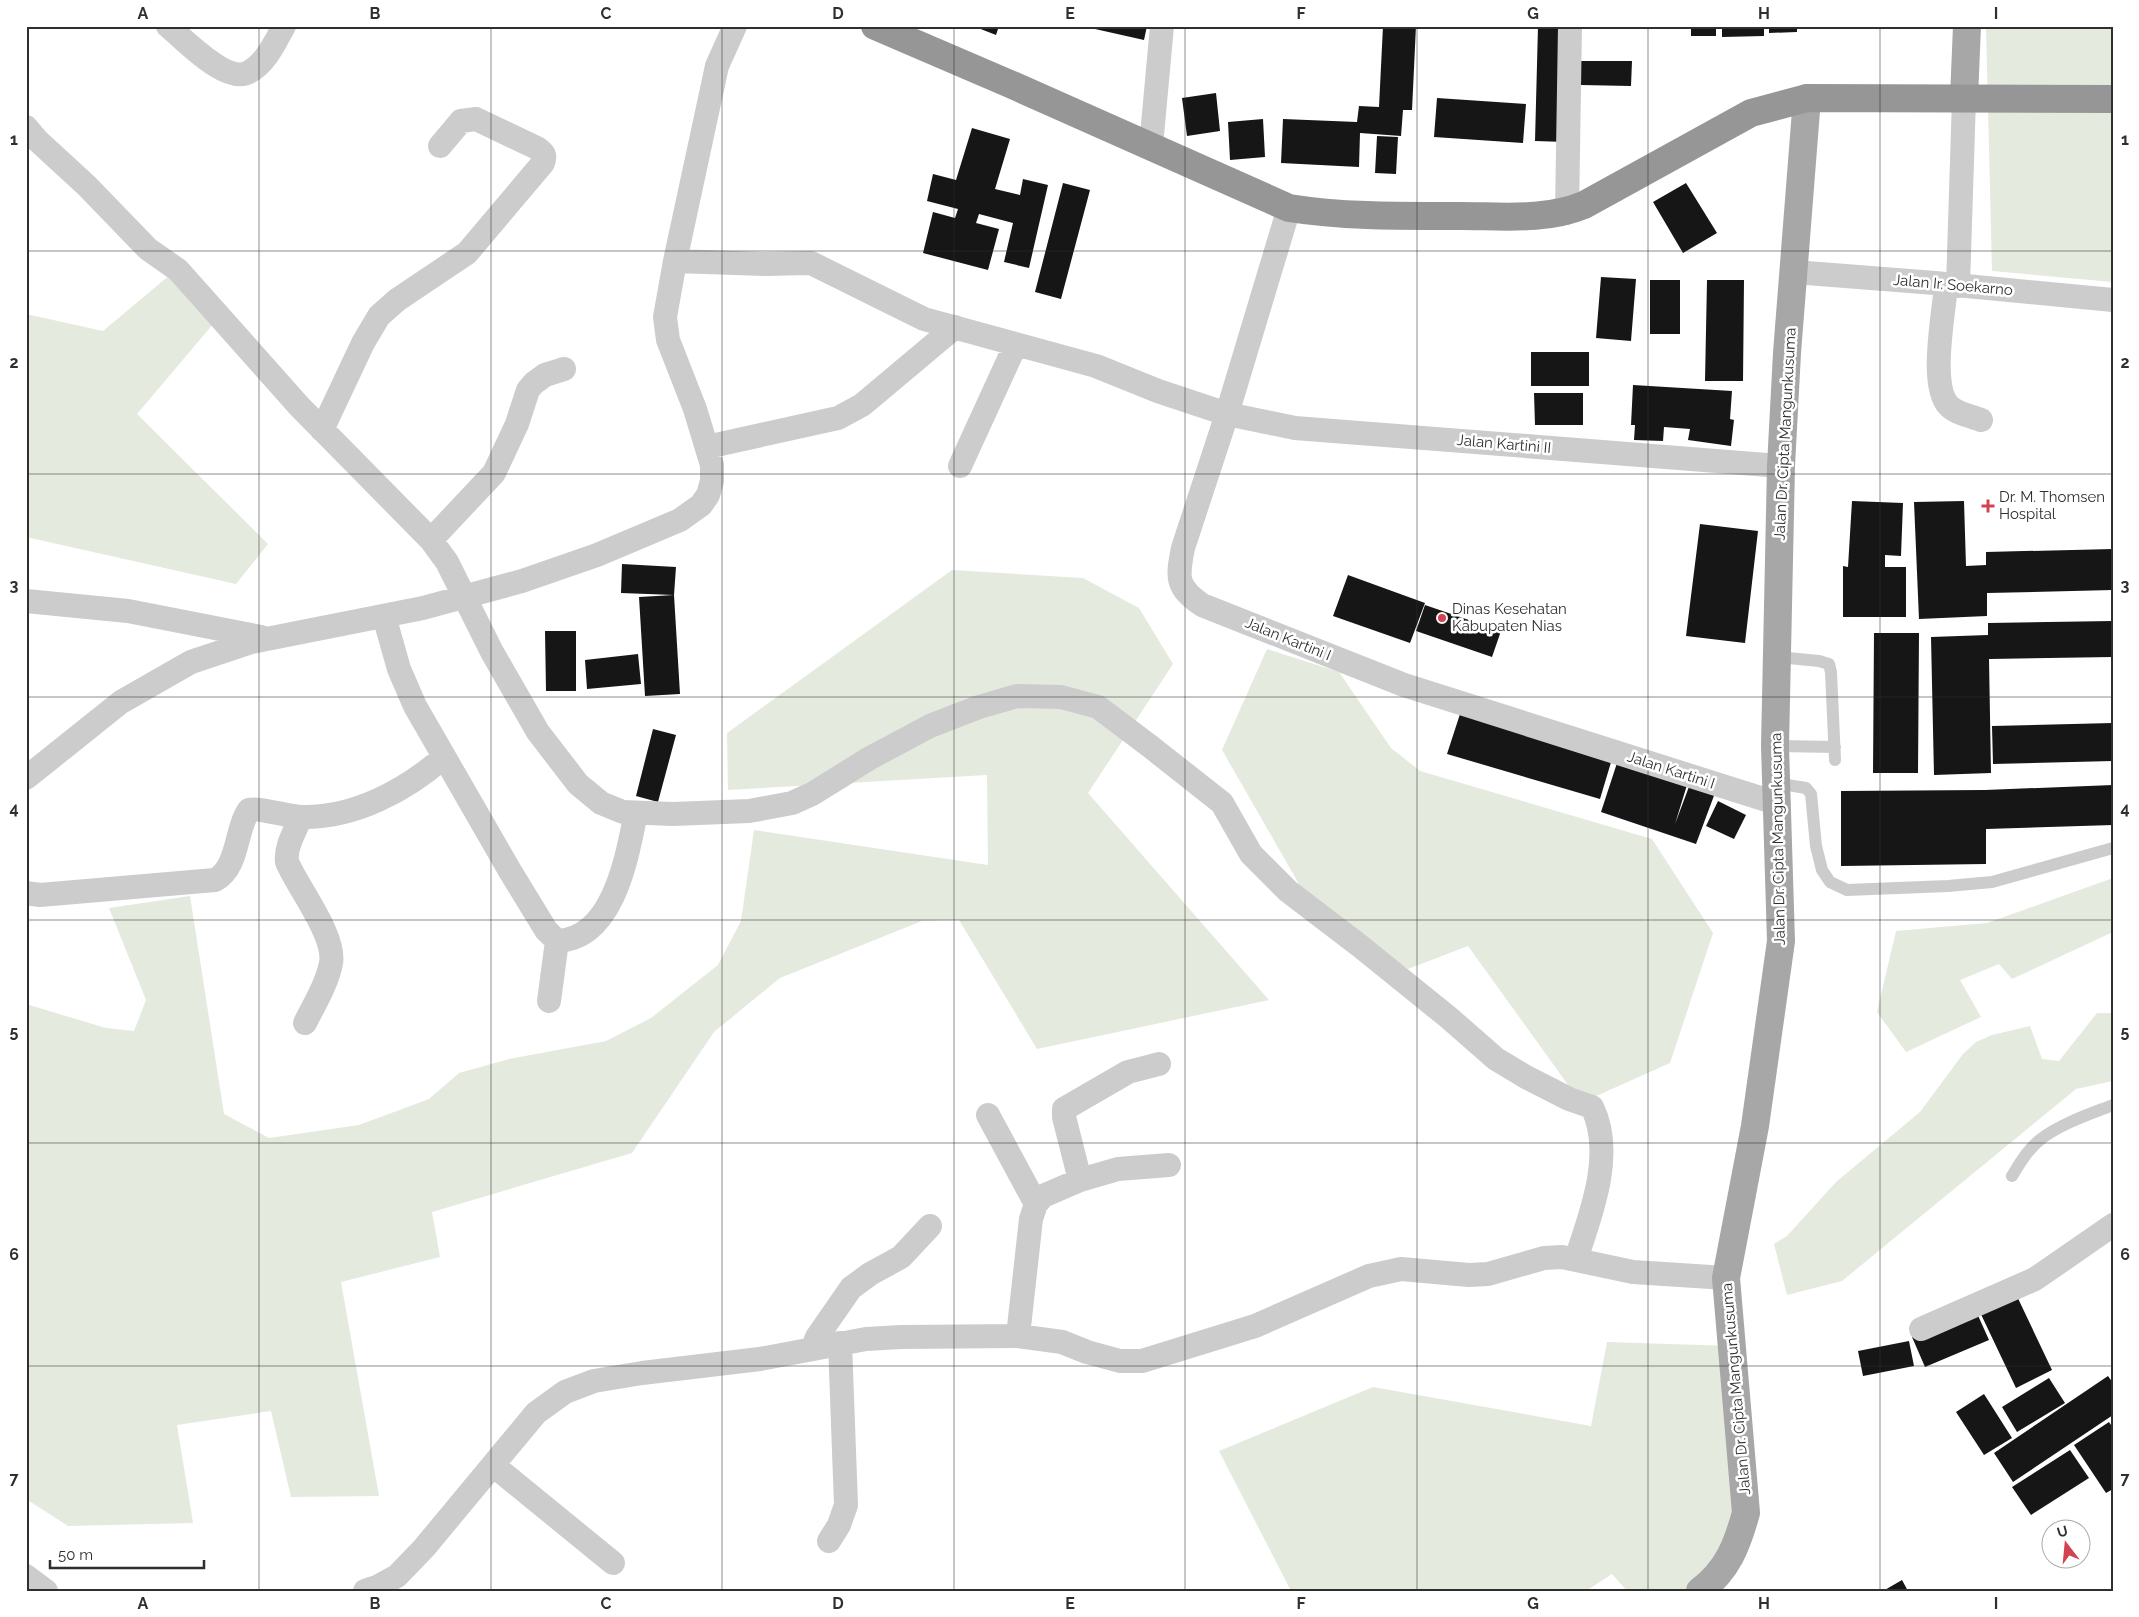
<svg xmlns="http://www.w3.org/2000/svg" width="2139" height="1617" font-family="Raleway,sans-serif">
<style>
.green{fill:#e5eade}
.building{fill:#161616}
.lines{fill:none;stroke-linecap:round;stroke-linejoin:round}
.lane{stroke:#ccc;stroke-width:12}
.street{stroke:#ccc;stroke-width:24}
.primary{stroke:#a7a7a7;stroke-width:28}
.highway{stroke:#969696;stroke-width:28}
.grid{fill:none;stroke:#2f2f2f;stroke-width:1;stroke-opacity:0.55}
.poi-dot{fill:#d24453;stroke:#fff;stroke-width:2}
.labels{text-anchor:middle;stroke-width:5;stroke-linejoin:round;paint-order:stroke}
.street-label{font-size:15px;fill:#2f2f2f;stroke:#fff}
.poi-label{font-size:15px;fill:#2f2f2f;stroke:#fff;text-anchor:start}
.neatline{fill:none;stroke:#2f2f2f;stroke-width:2}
.grid-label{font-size:16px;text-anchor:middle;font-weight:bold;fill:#2f2f2f}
</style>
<rect width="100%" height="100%" fill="#fff"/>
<path class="green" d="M1986,26H2113V282L1992,271Z
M171,274L214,323L137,414L268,544L236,584L26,537V314L103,331Z
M952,570L1083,578L1139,608L1173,664L1088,793L1269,1000L1037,1049L959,920L922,921L780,978L714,1032L632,1153L432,1212L440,1257L341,1282L379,1496L291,1497L271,1411L177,1425L193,1523L68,1526L26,1499V1004L106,1028L134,1031L146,1000L109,908L190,896L224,1114L269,1138L359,1125L429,1099L459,1073L509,1059L606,1041L651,1018L718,965L741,921L754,830L988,865L987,775L728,790L727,733Z
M1267,649L1339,672L1391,748L1420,771L1652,839L1713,933L1670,1063L1594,1097L1571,1089L1468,946L1408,969L1303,891L1222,750Z
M2113,878V932L2012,979L1999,964L1960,980L1981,1017L1906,1052L1877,1012L1896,931L1987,923Z
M2097,1013H2113V1081L2076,1089L1842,1281L1787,1295L1774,1244L1787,1236L1836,1182L1920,1112L1963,1054L1976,1042L1992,1035L2030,1026L2042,1059L2059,1061Z
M1607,1342L1732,1346L1746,1513L1700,1591H1627L1612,1574L1586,1591H1291L1219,1451L1373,1387L1591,1426Z"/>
<path class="building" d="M973,26H999L996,35Z
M1095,26H1147L1144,40L1095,29Z
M1383,26H1416L1412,110H1403L1401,136L1360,133L1359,167L1281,163L1283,119L1357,122L1359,106L1379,107Z
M1538,26H1568L1565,142L1535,141Z
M1691,26H1716V36H1691Z
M1722,26H1764V36L1722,37Z
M1769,26H1797V32L1769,33Z
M1581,61H1632L1631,86L1581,85Z
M1216,93L1220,131L1187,136L1182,98Z
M1437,98L1526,104L1523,143L1434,137Z
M1263,119L1265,157L1230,160L1228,122Z
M972,128L1010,139L995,189L1020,195L1023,179L1048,185L1029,268L1004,262L1013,223L979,214L976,223L999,229L988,270L923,253L933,212L955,218L958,209L927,201L933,174L956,180Z
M1377,136L1398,137L1396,174L1375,173Z
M1063,183L1090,190L1061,299L1035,292Z
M1686,183L1717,233L1683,253L1653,202Z
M1601,277L1636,279L1631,341L1596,338Z
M1650,280H1680V334H1650Z
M1707,280H1744L1743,381H1705Z
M1531,352H1589V386H1531Z
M1633,385L1732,391L1730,419L1734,420L1731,446L1688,440L1690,429L1664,427L1663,441L1634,440L1635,425H1631Z
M1534,393H1583V425H1535Z
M1852,501L1903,503L1901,556L1885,555V567H1906V617H1843V566L1848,567Z
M1964,501L1966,566L1986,565V552L2113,549V590L1987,593V616L1919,619L1914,502Z
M1700,524L1758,531L1745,643L1686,636Z
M622,564L676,567L674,595L621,593Z
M1348,575L1425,603L1410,643L1333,616Z
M674,595L680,694L645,696L639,597Z
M1425,605L1501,631L1492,657L1416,631Z
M2113,621V657L1989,659L1991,773L1934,775L1931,637L1988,635V623Z
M545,631H576V691H546Z
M1874,633H1919L1918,773H1873Z
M638,654L641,684L587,689L585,660Z
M1460,714L1612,759L1600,799L1447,754Z
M2113,723V761L1993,764L1992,726Z
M653,729L676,735L658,802L636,796Z
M1617,763L1687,785L1675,824L1690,784L1715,793L1696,844L1601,812Z
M2113,785V825L1986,829V864L1841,866V791L1985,790Z
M1718,801L1746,815L1734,839L1706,826Z
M2014,1290L2052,1370L2016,1388L1978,1308Z
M1976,1311L1989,1340L1925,1367L1912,1337Z
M1909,1341L1914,1366L1863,1376L1858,1351Z
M2108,1376L2113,1383V1415L2013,1482L1994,1453Z
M2049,1378L2065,1403L2017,1432L2002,1407Z
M1984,1394L2012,1438L1984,1455L1956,1412Z
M2109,1422L2113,1428V1489L2106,1493L2074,1445Z
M2070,1450L2089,1478L2031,1515L2012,1487Z
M1902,1580L1908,1591H1883Z"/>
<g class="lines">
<path class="lane" d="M1777,657L1819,661L1829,664L1831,672L1835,760
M1775,746L1835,747
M1775,783L1806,788L1811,794L1816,846L1822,870L1830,882L1847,890L1948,886L1992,882L2113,848
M2012,1176C2020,1163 2028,1149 2041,1139C2060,1124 2090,1114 2113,1105"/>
<path class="street" d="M168,26C185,40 227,85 249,72C266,63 275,42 284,26
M26,127L37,140L87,186L148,249L178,270L299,406L431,540L447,562L492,652L538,732L578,784L601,803L623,812L673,814L749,811L792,803L812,794L870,758L930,726L979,707L1017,696L1061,697L1098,707L1151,747L1222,803L1251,854L1288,891L1360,946L1448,1017L1496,1059L1526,1077L1569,1099L1592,1107C1615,1153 1591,1214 1576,1259
M1151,146L1162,26
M1289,208L1227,414L1183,548C1177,578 1176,587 1202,605L1404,685L1776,803
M1567,213L1570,26
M675,261L765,264L811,263L924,319L1096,366L1158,391L1227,414L1295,428L1781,466
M1794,272L1935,283L2113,300
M1946,285C1944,313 1929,386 1949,406C1957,414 1971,416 1981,420
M1958,286L1964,98
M322,430L363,343L379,316L397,300L467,253L543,163C546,155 544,153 537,148L476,119L461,121L440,146
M707,447L838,418L862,405L955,327
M960,466L1015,346
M431,540L494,473L517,424L528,390L534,383L545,375L564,369
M26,601L128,611L261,637
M384,616L399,669L415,706L510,871L546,930L557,941C614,939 627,856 636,813
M26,778L121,702L191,662L251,642L423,608L522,581L597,555L680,520L701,505L708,495L712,481V465L695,409L668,340L665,317L675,261L717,66L735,26
M301,817C295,831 285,847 287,862C298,888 336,936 331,963C327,984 314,1005 305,1023
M26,893L40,895L215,880C239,867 235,830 249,810C258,807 289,817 302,817C354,818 405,791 444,757
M549,1001L557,941
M988,1115L1036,1204
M1080,1180L1064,1117V1109L1128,1072L1159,1064
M1921,1329L2035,1279L2113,1225
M1018,1336L1031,1219L1036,1204L1043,1196L1080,1180L1118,1169L1169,1165
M812,1349L817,1337L851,1288L870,1274L901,1257L930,1226
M493,1465L613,1563
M829,1541L839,1525L846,1505L840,1343
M26,1576L46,1591
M365,1591L377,1587L397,1576L424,1548L536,1413L565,1392L594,1381L642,1373L760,1359L866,1339L901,1337L1018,1336L1062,1342L1087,1352L1120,1361H1142L1255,1326L1369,1276L1401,1269L1469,1275L1488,1274L1544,1258L1562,1257L1633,1272L1726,1278"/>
<path class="primary" d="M1964,98L1967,26
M1700,1591C1728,1570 1737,1545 1746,1513L1726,1278L1755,1126L1781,941L1775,746L1781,466L1787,353L1807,98"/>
<path class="highway" d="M875,26L1010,84L1289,208C1346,217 1403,216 1460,216C1502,216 1545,221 1584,205L1751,113L1807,98L2113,99"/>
</g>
<path class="grid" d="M259,26V1591M491,26V1591M722,26V1591M954,26V1591M1185,26V1591M1417,26V1591M1648,26V1591M1880,26V1591M26,251H2113M26,474H2113M26,697H2113M26,920H2113M26,1143H2113M26,1366H2113"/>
<g class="poi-dot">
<path d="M1985.5 498.5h5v5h5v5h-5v5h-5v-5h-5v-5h5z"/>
<circle cx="1442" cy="618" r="5"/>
</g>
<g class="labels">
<g class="street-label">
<text transform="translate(1953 285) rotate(5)" y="5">Jalan Ir. Soekarno</text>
<text transform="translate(1785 434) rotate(-87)" y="5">Jalan Dr. Cipta Mangunkusuma</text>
<text transform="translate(1504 444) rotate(5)" y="5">Jalan Kartini II</text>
<text transform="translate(1288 639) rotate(22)" y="5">Jalan Kartini I</text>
<text transform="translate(1671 770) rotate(18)" y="5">Jalan Kartini I</text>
<text transform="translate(1778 839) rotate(-91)" y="5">Jalan Dr. Cipta Mangunkusuma</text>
<text transform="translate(1736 1389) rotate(-95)" y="5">Jalan Dr. Cipta Mangunkusuma</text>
</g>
<g class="poi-label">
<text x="1999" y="502">Dr. M. Thomsen<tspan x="1999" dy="17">Hospital</tspan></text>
<text x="1452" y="614">Dinas Kesehatan<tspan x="1452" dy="17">Kabupaten Nias</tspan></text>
</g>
</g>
<rect width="2139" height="1617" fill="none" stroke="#ffffff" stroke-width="55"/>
<g transform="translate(2066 1544) rotate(344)"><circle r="24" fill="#ffffff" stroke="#acacac"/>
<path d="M0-4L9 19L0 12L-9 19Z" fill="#d24453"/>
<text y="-8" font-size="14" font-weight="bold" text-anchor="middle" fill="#2f2f2f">U</text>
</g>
<path d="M50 1560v8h154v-8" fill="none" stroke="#2f2f2f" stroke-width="2.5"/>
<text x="58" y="1560" font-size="15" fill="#2f2f2f" stroke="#ffffff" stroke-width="4" paint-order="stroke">50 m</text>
<rect x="28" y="28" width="2084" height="1562" class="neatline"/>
<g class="grid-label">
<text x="143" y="19">A</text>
<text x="375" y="19">B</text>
<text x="606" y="19">C</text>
<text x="838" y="19">D</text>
<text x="1070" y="19">E</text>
<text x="1301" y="19">F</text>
<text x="1533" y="19">G</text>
<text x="1764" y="19">H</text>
<text x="1996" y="19">I</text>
<text x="14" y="145">1</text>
<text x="2125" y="145">1</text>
<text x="14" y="368">2</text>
<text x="2125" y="368">2</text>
<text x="14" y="591">3</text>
<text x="2125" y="591">3</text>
<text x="14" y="814">4</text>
<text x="2125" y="814">4</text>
<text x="14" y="1037">5</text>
<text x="2125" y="1037">5</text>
<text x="14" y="1260">6</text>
<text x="2125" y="1260">6</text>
<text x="14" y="1484">7</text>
<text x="2125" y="1484">7</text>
<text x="143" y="1609">A</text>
<text x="375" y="1609">B</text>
<text x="606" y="1609">C</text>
<text x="838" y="1609">D</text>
<text x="1070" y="1609">E</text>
<text x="1301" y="1609">F</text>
<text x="1533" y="1609">G</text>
<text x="1764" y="1609">H</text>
<text x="1996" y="1609">I</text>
</g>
</svg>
